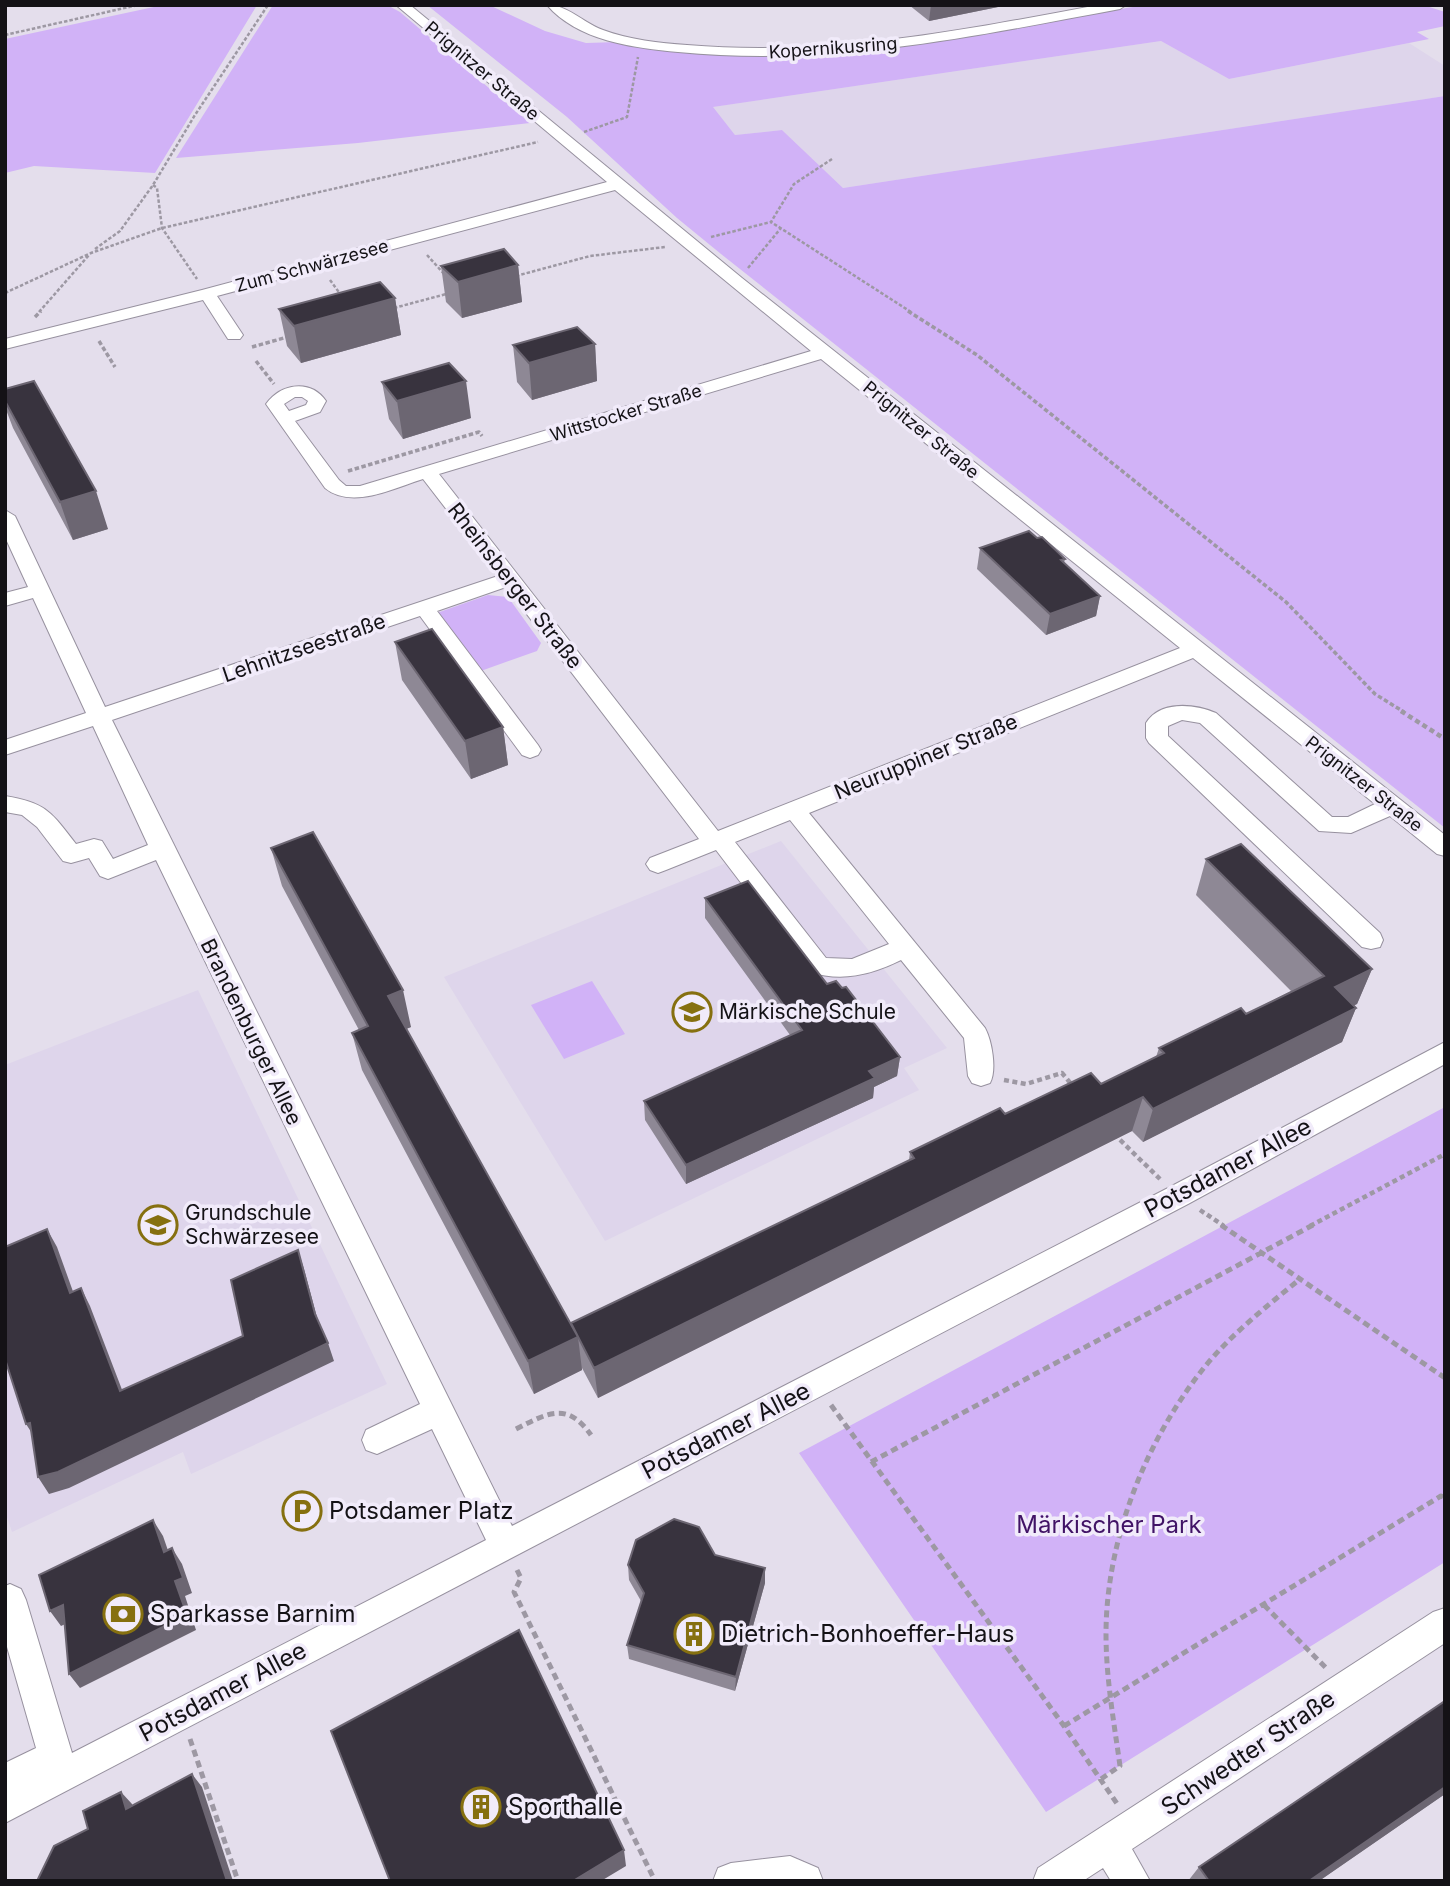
<svg xmlns="http://www.w3.org/2000/svg" width="1450" height="1886" font-family="Inter,sans-serif">
<style>
.built{fill:#ded5eb}
.green{fill:#d1b2f7}
.lines{fill:none;stroke-linecap:round;stroke-linejoin:round}
.minor-casing{stroke:#97919f;stroke-width:2}
.path-far3{stroke:#9d98a3;stroke-width:2.5;stroke-dasharray:3.5 2;stroke-linecap:butt}
.path-far2{stroke:#9d98a3;stroke-width:3.5;stroke-dasharray:4.5 2.5;stroke-linecap:butt}
.path-far1{stroke:#9d98a3;stroke-width:4.5;stroke-dasharray:5 3.5;stroke-linecap:butt}
.path{stroke:#9d98a3;stroke-width:5;stroke-dasharray:7 4.5;stroke-linecap:butt}
.minor{fill:#fff;fill-rule:evenodd}
.wall{fill:#8e8895}
.shaded-wall{fill:#6c6672}
.building{fill:#38333e;stroke:#6c6672;stroke-width:2}
.labels{text-anchor:middle;stroke-width:7;stroke-linejoin:round;paint-order:stroke}
.far-street-label{font-size:18px;fill:#141216;stroke:#f1ebfa}
.street-label{font-size:21px;fill:#141216;stroke:#f1ebfa}
.poi-label{font-size:21px;fill:#141216;stroke:#f1ebfa;text-anchor:start}
.near-street-label{font-size:24px;fill:#141216;stroke:#f1ebfa}
.near-poi-label{font-size:24px;fill:#141216;stroke:#f1ebfa;text-anchor:start}
.near-park-label{font-size:24px;fill:#411366;stroke:#f1ebfa}
</style>
<rect width="100%" height="100%" fill="#e4deec"/>
<path class="built" d="M1161,41L1229,79L1409,43L1445,66V96L843,188L782,130L735,135L712,107Z
M781,841L947,1048L904,1068L919,1090L605,1241L444,977Z
M198,990L387,1384L191,1474L183,1452L12,1532L5,1511V1065Z"/>
<path class="green" d="M163,5H257L155,173L34,166L5,173V39Z
M273,5H387L400,12L530,123L358,143L176,158Z
M427,5H489L545,31L586,43L618,42L655,49L775,56L885,48L1145,5H1423L1445,12V26L1417,32L1429,39L1229,79L1161,41L713,107L735,135L782,130L843,188L1445,96V828L721,254L677,218L567,117Z
M488,595L508,597L541,643L537,651L478,672L434,614Z
M592,981L625,1034L564,1059L531,1005Z
M1445,1107V1562L1046,1812L799,1453Z"/>
<g class="lines">
<g class="minor-casing">
<path id="minor" d="M396,5H410L742,278L1445,835V856L1437,854L1390,816L1351,833L1319,831L1200,723L1182,720L1168,726V736L1380,933L1383,940L1380,947L1371,949L1362,947L1149,743L1146,738V723C1160,700 1195,704 1216,713L1332,817H1348L1375,804L1193,658L809,813L985,1028C992,1041 997,1070 990,1083L981,1086L972,1083L968,1076L964,1038L901,960C870,975 843,982 809,972L716,850L666,870L658,873L650,870L646,864L650,858L699,839L506,587L437,611L538,745L541,750L538,755L530,758L522,755L420,616L112,720L512,1526L1168,1188L1445,1042V1064L1188,1204L5,1823V1763L36,1748L5,1640V1586L10,1584L21,1589L26,1600L72,1753L486,1540L432,1429L377,1454L366,1450L362,1440L366,1430L420,1404L156,860L108,879L100,876L89,858L71,863L63,861L37,827L22,815L5,812V796C47,803 51,812 76,844L94,839L102,841L113,859L148,845L93,726L5,755V740L86,713L33,598L5,606V593L28,587L5,537V510L15,516L105,707L498,576L423,479C394,488 352,510 325,488L266,404C281,383 311,379 326,401L320,412L295,421L339,480L346,486H360L811,351L615,190L217,296L243,335L240,339H228L203,300L5,349V339L202,290L607,182ZM821,359L1180,648L718,831L439,474ZM295,397H302L308,401L306,405L289,411L284,404ZM790,820L889,944L852,959L826,958L735,842Z
M547,5C568,5 582,22 603,30C630,40 659,43 687,45C829,57 959,31 1098,5H1126L1120,9C969,37 833,67 678,52C634,48 578,41 547,5Z
M1445,1608V1643L1132,1849L1150,1881H1111L1103,1868L1083,1881H1033L1038,1868L1433,1612Z
M790,1856L818,1868L823,1881H713L718,1868L731,1863Z"/>
</g>
<path class="path-far3" d="M5,35L138,5
M584,132L627,117L638,57
M832,159L794,184L771,222L911,312
M153,185L157,188L162,228L197,279
M711,237L771,222
M95,249L120,231L153,185L195,115L268,5
M427,255L445,275
M748,268L781,228
M516,276L590,256L665,247
M330,280L341,295
M5,293L91,253L162,228L538,142
M394,308L450,293
M39,312L89,255"/>
<path class="path-far2" d="M908,311L977,355L1286,602L1375,694L1404,712
M35,317L41,311
M99,341L115,367
M252,347L291,336
M256,361L274,384
M348,471L479,432L482,436"/>
<path class="path-far1" d="M1401,711L1445,739
M1004,1080L1026,1084L1062,1073L1072,1085
M1114,1134L1160,1179
M1200,1210L1224,1226
M1310,1226L1445,1154"/>
<path class="path" d="M1221,1225L1445,1378
M831,1405L1064,1726L1118,1805
M516,1429C548,1413 567,1401 591,1435
M871,1462L1313,1225
M517,1570L521,1578L514,1592L655,1881
M1264,1605L1327,1669
M1064,1726L1441,1496L1445,1498
M190,1739L238,1881
M1101,1779L1120,1766C1114,1722 1106,1679 1106,1634C1106,1541 1145,1442 1203,1369C1230,1335 1266,1307 1300,1279"/>
<use href="#minor" class="minor"/>
</g>
<path class="wall" d="M909,5H999L998,7L929,21Z
M518,265L522,302L462,318L446,302L441,266Z
M395,298L401,335L301,363L287,346L279,309Z
M595,344L597,381L532,400L517,382L513,345Z
M382,382L471,418L403,439L389,419Z
M5,389L108,529L73,540L13,428L5,407Z
M1037,538L1065,559L1064,563L1100,596L1096,616L1046,635L977,569L980,548Z
M395,642L503,727L508,765L471,779L402,680Z
M271,848L411,1027L406,1029L571,1324L909,1160L910,1152L1005,1114L1101,1084L1156,1057L1159,1048L1246,1014L1291,991L1196,895L1206,859L1372,969L1357,1004L1354,1005L1356,1008L1342,1042L1143,1142L1132,1131L598,1398L582,1368V1370L534,1394L362,1070L352,1033L359,1030L282,886Z
M705,898L827,984L900,1057L897,1076L874,1087L873,1098L686,1184L645,1120L644,1101L790,1035L705,918Z
M715,1555L765,1568V1583L735,1691L629,1659L627,1645L641,1601L629,1580L628,1565Z
M1445,1701V1794L1319,1881H1188L1199,1867Z"/>
<path class="shaded-wall" d="M931,5H999L998,7L929,21Z
M518,265L522,302L462,318L458,282Z
M395,298L401,335L301,363L294,326Z
M595,344L597,381L532,400L529,363Z
M466,381L471,418L403,439L397,401Z
M96,491L108,529L73,540L60,502Z
M1100,596L1096,616L1046,635L1050,614Z
M503,727L508,765L471,779L465,741Z
M1372,969L1357,1004L1321,1022L1335,987Z
M403,990L411,1027L396,1033L388,996Z
M1356,1008L1342,1042L1143,1142L1153,1109Z
M900,1057L897,1076L874,1087L873,1098L686,1184V1165L869,1071Z
M1143,1097L1132,1131L598,1398L594,1368Z
M47,1229L57,1247L80,1311L70,1293Z
M298,1250L304,1269L321,1332L315,1314Z
M81,1288L90,1306L129,1408L120,1391Z
M578,1337L582,1370L534,1394L528,1361Z
M328,1343L334,1361L69,1488L49,1494L38,1477Z
M30,1423L37,1441L26,1424Z
M153,1520L163,1536L174,1568L164,1552Z
M172,1548L182,1564L192,1593L185,1596L196,1630L80,1688L69,1674Z
M765,1568V1583L735,1691L736,1677Z
M63,1605L74,1620L61,1626L50,1611Z
M192,1774L202,1787L233,1881H227Z
M1445,1787V1794L1319,1881H1309Z
M121,1792L132,1804L137,1822L126,1809Z
M624,1850L626,1866L601,1881H573Z"/>
<path class="building" d="M504,249L518,265L458,282L441,266Z
M380,282L395,298L294,326L279,309Z
M577,327L595,344L529,363L513,345Z
M449,363L466,381L397,401L382,382Z
M34,381L96,491L60,502L5,401V389Z
M1029,531L1037,538L1042,537L1065,559L1061,560L1100,596L1050,614L980,548Z
M432,629L503,727L465,741L395,642Z
M313,832L403,990L388,996L578,1337L528,1361L352,1033L368,1026L271,848Z
M1241,844L1372,969L1335,987L1356,1008L1153,1109L1143,1097L594,1368L571,1323L914,1158L910,1152L1000,1108L1005,1114L1091,1073L1101,1084L1164,1053L1159,1048L1241,1008L1246,1014L1324,976L1206,859Z
M748,881L827,984L836,981L842,988L846,987L900,1057L869,1071L875,1078L686,1165L644,1101L802,1030L705,898Z
M47,1229L70,1293L81,1288L120,1391L243,1336L231,1280L298,1250L315,1314L328,1343L58,1472L38,1477L30,1423L26,1424L5,1359V1247Z
M674,1519L699,1527L715,1555L765,1568L736,1677L627,1645L644,1593L628,1565L636,1540Z
M153,1520L164,1552L172,1548L183,1578L175,1581L187,1615L69,1674L63,1605L50,1611L39,1575Z
M519,1630L624,1850L573,1881H390L331,1731Z
M1445,1701V1787L1309,1881H1209L1199,1867Z
M192,1774L227,1881H37L54,1846L88,1829L83,1811L121,1792L126,1809Z"/>
<defs>
<g id="school-ring" transform="scale(2.0125)"><circle r="9.5" fill="#f1ebfa" stroke="#867010" stroke-width="1.5"/><path d="M0-5L7-2L0 1L-7-2ZM-4 1L0 2.5L4 1V4Q0 6-4 4Z" fill="#867010"/></g>
<g id="parking-ring" transform="scale(2.0125)"><circle r="9.5" fill="#f1ebfa" stroke="#867010" stroke-width="1.5"/><path d="M-3.5-5.5H1a3.5 3.5 0 0 1 0 7H-1V5.5H-3.5ZM-1-3.4V-.6H.8a1.4 1.4 0 0 0 0-2.8Z" fill="#867010"/></g>
<g id="bank-ring" transform="scale(2.0125)"><circle r="9.5" fill="#f1ebfa" stroke="#867010" stroke-width="1.5"/><path d="M-6-4H6V4H-6ZM0-2.3a2.3 2.3 0 1 0 0 4.6a2.3 2.3 0 1 0 0-4.6Z" fill="#867010"/></g>
<g id="building-ring" transform="scale(2.0125)"><circle r="9.5" fill="#f1ebfa" stroke="#867010" stroke-width="1.5"/><path d="M-4-6H4V6H1V3H-1V6H-4ZM-2.5-4.3h1.7v1.8h-1.7ZM.8-4.3h1.7v1.8H.8ZM-2.5-1h1.7V.8h-1.7ZM.8-1h1.7V.8H.8Z" fill="#867010"/></g>
</defs>
<g fill-rule="evenodd">
<use href="#school-ring" x="692" y="1012"/>
<use href="#school-ring" x="158" y="1225"/>
<use href="#parking-ring" x="302" y="1511"/>
<use href="#bank-ring" x="123" y="1614"/>
<use href="#building-ring" x="694" y="1634"/>
<use href="#building-ring" x="481" y="1807"/>
</g>
<g class="labels">
<g class="far-street-label">
<text transform="translate(833 48) rotate(-4)" y="6">Kopernikusring</text>
<text transform="translate(482 71) rotate(40)" y="6">Prignitzer Straße</text>
<text transform="translate(312 266) rotate(-15)" y="6">Zum Schwärzesee</text>
<text transform="translate(626 413) rotate(-17)" y="6">Wittstocker Straße</text>
<text transform="translate(921 430) rotate(39)" y="6">Prignitzer Straße</text>
<text transform="translate(1364 784) rotate(38)" y="6">Prignitzer Straße</text>
</g>
<g class="street-label">
<text transform="translate(515 586) rotate(52)" y="7">Rheinsberger Straße</text>
<text transform="translate(304 648) rotate(-19)" y="7">Lehnitzseestraße</text>
<text transform="translate(926 757) rotate(-22)" y="7">Neuruppiner Straße</text>
<text transform="translate(251 1032) rotate(64)" y="7">Brandenburger Allee</text>
</g>
<g class="poi-label">
<text x="719" y="1019">Märkische Schule</text>
<text x="185" y="1220">Grundschule<tspan x="185" dy="24">Schwärzesee</tspan></text>
</g>
<g class="near-street-label">
<text transform="translate(1228 1168) rotate(-28)" y="8">Potsdamer Allee</text>
<text transform="translate(726 1431) rotate(-27)" y="8">Potsdamer Allee</text>
<text transform="translate(223 1692) rotate(-28)" y="8">Potsdamer Allee</text>
<text transform="translate(1248 1753) rotate(-34)" y="8">Schwedter Straße</text>
</g>
<g class="near-poi-label">
<text x="329" y="1519">Potsdamer Platz</text>
<text x="150" y="1622">Sparkasse Barnim</text>
<text x="721" y="1642">Dietrich-Bonhoeffer-Haus</text>
<text x="508" y="1815">Sporthalle</text>
</g>
<g class="near-park-label">
<text x="1109" y="1533">Märkischer Park</text>
</g>
</g>
<rect width="1450" height="1886" fill="none" stroke="#141216" stroke-width="14"/>
</svg>
